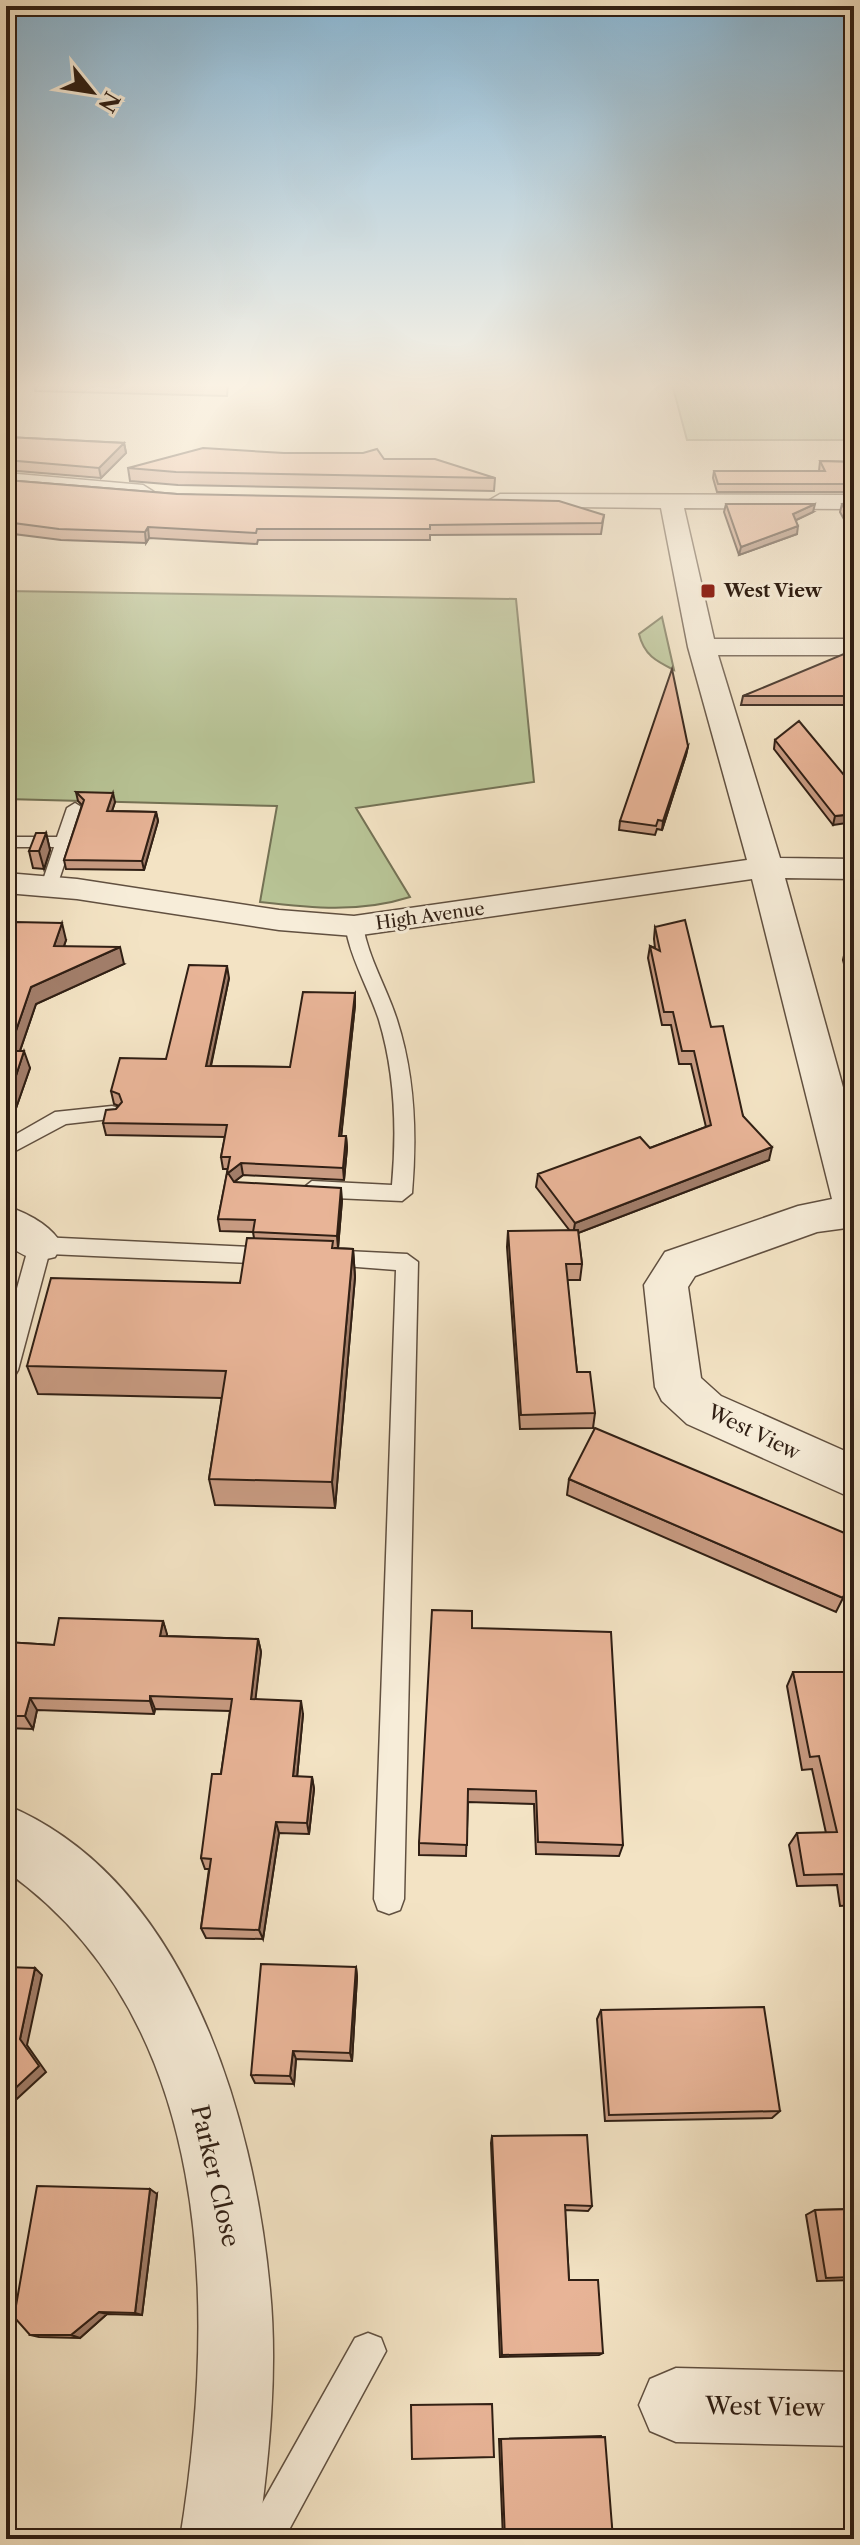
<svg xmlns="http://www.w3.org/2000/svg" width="860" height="2545" font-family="'Libre Caslon Text',serif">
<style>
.green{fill:#b8c496;stroke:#747255;stroke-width:2}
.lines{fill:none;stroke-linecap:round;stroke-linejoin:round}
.lane-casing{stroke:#615040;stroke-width:3}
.street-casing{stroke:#615040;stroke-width:3}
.lane{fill:#f7edd9;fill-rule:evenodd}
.street{fill:#f7edd9;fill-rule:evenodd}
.wall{fill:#c89b82;stroke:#301f14;stroke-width:2}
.shaded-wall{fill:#a27e6a;stroke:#301f14;stroke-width:2}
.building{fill:#e8b497;stroke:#301f14;stroke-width:2}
.poi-dot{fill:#8f2418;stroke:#f7edd9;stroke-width:3}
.labels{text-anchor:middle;stroke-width:6;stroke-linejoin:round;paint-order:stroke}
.far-poi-label{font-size:18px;font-weight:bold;fill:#301f14;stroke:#f7edd9;text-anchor:start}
.far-street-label{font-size:18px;fill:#301f14;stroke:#f7edd9}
.street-label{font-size:20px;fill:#301f14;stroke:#f7edd9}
.near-street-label{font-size:24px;fill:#301f14;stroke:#f7edd9}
</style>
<rect width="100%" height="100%" fill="#f3e3c4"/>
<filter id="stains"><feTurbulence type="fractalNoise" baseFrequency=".0025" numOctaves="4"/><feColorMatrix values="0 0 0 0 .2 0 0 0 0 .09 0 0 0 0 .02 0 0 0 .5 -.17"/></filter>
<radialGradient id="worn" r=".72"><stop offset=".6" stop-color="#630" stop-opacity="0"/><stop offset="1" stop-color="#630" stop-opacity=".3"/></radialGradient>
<path class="green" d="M672,384H854V440H687Z
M6,591L516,599L534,782L356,808L410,897C360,913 311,908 260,902L277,806L6,799Z
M662,617L674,670C656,661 644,655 639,634Z"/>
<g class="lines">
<g class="lane-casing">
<path id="lane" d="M75,803L83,808L57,886L49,891L43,890L41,886L54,847H6V837H57L67,808Z
M354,921L363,926C369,960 387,988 397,1020C415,1076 417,1134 412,1193L402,1201L312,1197L302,1189L312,1181L392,1185C397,1129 395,1073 379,1020C370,992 355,967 348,939L345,926Z
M112,1106L119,1108L122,1113L119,1118L66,1124L6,1156V1140L55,1112Z
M40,1237L271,1248L282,1256L271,1264L49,1254L18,1370L14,1377L6,1379V1328L29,1245Z
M326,1250L407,1254L418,1262L404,1899L400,1910L389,1914L378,1910L374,1899L396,1270L318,1264L315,1258Z
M368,2333L381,2338L386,2351L284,2539H242L355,2338Z"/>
</g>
<g class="street-casing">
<path id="street" d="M6,473L143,485L154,492L143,499L6,487Z
M500,494L854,495V509L684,508L714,639H854V655H718L780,858L854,859V879L785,878L854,1127V1227L817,1232L695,1276L688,1287L701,1378L721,1396L854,1455V1499L687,1424L662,1401L655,1387L644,1285L665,1252L798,1206L832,1199L752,879L354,936L279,930L77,899L6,893V873L77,879L279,910L354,916L747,860L688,647L661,508L492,506L488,501Z
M6,1206C27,1213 51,1225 62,1245L55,1257C34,1263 24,1256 6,1244Z
M6,1805C185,1879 254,2115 270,2290C278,2373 269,2457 258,2539H180C217,2310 216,2019 6,1871Z
M676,2368L854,2372V2446L676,2442L650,2431L639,2405L650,2379Z"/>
</g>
<use href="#lane" class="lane"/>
<use href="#street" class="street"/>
</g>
<path class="wall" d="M34,384H228L227,396L35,391Z
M6,437L124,443L126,453L101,478L6,470Z
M384,459L495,478L494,491L178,485L130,481L128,468Z
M820,461L854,462V492H717L713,478L714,471H819Z
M6,480L177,494L604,515L601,534L430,535V540H258L257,544L149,538L146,543L61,540L6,533Z
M854,503V532H851L840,512L842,504Z
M726,504L813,512L796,520L797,534L739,555L724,512Z
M854,658V705H741L743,696Z
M775,740L854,787L833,825L774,749Z
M688,746L686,755L662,830L657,829L655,835L619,830L620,821Z
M76,792L115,802L112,811L156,812L158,821L144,870L66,869L64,860L82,805L78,801Z
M46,833L50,850L44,869L33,868L29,851Z
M655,927L711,1027L743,1116L769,1160L578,1233L582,1264L580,1280H567L577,1372L595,1413L593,1428L520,1429L507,1247L508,1231H570L536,1187L538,1174L650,1148L706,1127L691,1064H679L671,1025H662L648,958L650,946L655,948L654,939Z
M6,931L66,940L64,946L124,964L36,1004L20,1051L30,1068L15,1111H6Z
M854,946V1003L843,960L845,951Z
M229,978L211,1066L290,1067L355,993V1005L341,1136H346L347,1148L344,1180L243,1175L234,1182L342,1200L338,1248H334L353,1249L355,1277L335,1508L215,1505L209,1479L222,1398L38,1394L27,1366L240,1283L254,1238L253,1232L220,1231L218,1219L228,1169H223L221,1157L225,1137L106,1135L103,1123L119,1106L114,1104L111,1091L166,1059Z
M569,1479L843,1598L836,1612L567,1495Z
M163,1621L167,1636L258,1639L261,1652L255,1699L303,1714L297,1777H312L314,1789L309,1834L279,1833L263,1939L206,1938L201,1928L209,1869H205L201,1858L221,1774L230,1711L155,1709L154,1714L37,1710L33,1729L6,1728V1642L54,1645Z
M472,1628L623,1845L619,1856L536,1854L534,1804L468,1802L466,1856L419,1855V1843Z
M793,1672H854V1910L853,1905L840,1906L837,1885L797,1886L789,1845L797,1833H826L812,1769L802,1770L787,1686Z
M356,1967L357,1977L352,2061L296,2059L294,2084L255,2083L251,2075Z
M601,2010L780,2111L772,2118L605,2121L597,2019Z
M492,2136L592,2206L588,2211L565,2210L569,2280L603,2353L599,2355L500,2357L491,2143Z
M157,2194L142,2315L107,2314L80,2338L39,2337L30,2335Z
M854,2209V2280L817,2281L806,2215L815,2210Z
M601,2436L613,2539H503L499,2439Z"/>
<path class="shaded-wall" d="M124,443L126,453L101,478L99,468Z
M815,504L813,512L792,522L793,514Z
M798,526L797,534L739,555L741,547Z
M148,527L149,538L146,543L145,532Z
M688,746L686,755L662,830L663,821Z
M113,793L115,802L109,820L107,811Z
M156,812L158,821L144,870L142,861Z
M854,814V822L833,825L835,816Z
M46,833L50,850L44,869L39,851Z
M62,923L66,940L58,963L54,946Z
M120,947L124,964L36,1004L14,1068L9,1051L31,987Z
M227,966L229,978L208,1078L206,1066Z
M355,993V1005L340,1148L339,1136Z
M24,1051L30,1068L15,1111L10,1094Z
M346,1136L347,1148L344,1180L343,1168Z
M772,1147L769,1160L573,1235L575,1223Z
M241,1163L243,1175L230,1185L228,1173Z
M341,1188L342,1200L338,1248L337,1236Z
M353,1249L355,1277L335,1508L332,1482Z
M163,1621L167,1634L165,1649L160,1636Z
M258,1639L261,1652L254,1712L251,1699Z
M150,1696L155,1709L154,1714L150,1701Z
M30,1698L37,1710L33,1729L25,1716Z
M301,1701L303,1714L296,1788L293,1776Z
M312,1777L314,1789L309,1834L307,1823Z
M276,1822L279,1833L263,1939L259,1930Z
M356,1967L357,1977L352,2061L350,2053Z
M35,1968L42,1975L27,2045L46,2072L6,2109V2097L20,2039Z
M293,2051L296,2059L294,2084L290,2076Z
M150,2189L157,2194L142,2315L135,2313Z
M99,2312L107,2314L80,2338L71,2335Z"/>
<path class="building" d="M6,437L124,443L99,468L6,460Z
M203,448L284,453H363L377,449L384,459H435L495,478L176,472L128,468Z
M820,461L854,462V484H718L714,471H825Z
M6,480L177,494L559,501L604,515L602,523L430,525V529H257L256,533L148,527L145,532L59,529L6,522Z
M854,503V524H852L842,504Z
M726,504H815L793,514L798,526L741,547Z
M851,651L854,658V696H743Z
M672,669L688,746L663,821L658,820L656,826L620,821Z
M799,721L854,787V814L835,816L775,740Z
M76,792L113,793L107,811L156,812L142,861L64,860L84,800Z
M36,833H46L39,851H29Z
M685,920L711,1027L723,1026L743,1116L772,1147L575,1223L538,1174L640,1137L650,1148L711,1125L694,1051H682L673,1012H664L650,946L660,951L655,927Z
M15,922L62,923L54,946L120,947L31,987L9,1051H24L10,1094H6V931H12Z
M854,946V983L845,951Z
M189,965L227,966L206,1066L290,1067L303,992L355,993L339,1136H346L343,1168L241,1163L228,1173L234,1182L341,1188L337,1236L253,1232L255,1220L218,1219L230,1157H221L227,1125L103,1123L106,1110L116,1109L122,1102L119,1094L111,1091L120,1058L166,1059Z
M578,1230L582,1264H566L577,1372H590L595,1413L521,1415L508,1231Z
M247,1238L333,1241L332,1248L353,1249L332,1482L209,1479L226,1371L27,1366L51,1278L240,1283Z
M595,1428L854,1537V1564L843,1598L569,1479Z
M432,1610L472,1611V1628L611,1632L623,1845L538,1842L536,1791L468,1789L467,1845L419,1843Z
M59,1618L163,1621L160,1636L258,1639L251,1699L301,1701L293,1776L312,1777L307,1823L276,1822L259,1930L201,1928L211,1859L201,1858L212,1774H221L232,1699L150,1696V1701L30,1698L25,1716H6V1642L54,1645Z
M793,1672H854V1895H848L845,1874L804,1875L797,1833L837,1832L819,1756L810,1757Z
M261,1964L356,1967L350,2053L293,2051L290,2076L251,2075Z
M6,1967L35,1968L20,2039L39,2066L6,2097Z
M764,2007L780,2111L609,2115L601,2010Z
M587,2135L592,2206L565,2205L569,2280H598L603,2353L502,2355L492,2136Z
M37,2186L150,2189L135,2313L99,2312L71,2335H30L14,2317Z
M854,2209V2277L826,2278L815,2210Z
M492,2404L494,2457L412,2459L411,2405Z
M605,2437L613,2539H505L501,2439Z"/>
<linearGradient id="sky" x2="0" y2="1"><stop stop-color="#8ab8d6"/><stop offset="0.52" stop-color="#faf2e4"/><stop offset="1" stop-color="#faf2e4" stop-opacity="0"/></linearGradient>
<rect width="860" height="741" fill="url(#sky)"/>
<rect class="poi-dot" x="700" y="583" width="16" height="16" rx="4"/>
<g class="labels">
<g class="far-poi-label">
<text x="724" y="597">West View</text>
</g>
<g class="far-street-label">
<text transform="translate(430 916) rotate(-8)" y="6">High Avenue</text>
</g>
<g class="street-label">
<text transform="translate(754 1432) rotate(26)" y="7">West View</text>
</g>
<g class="near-street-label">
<text transform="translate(215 2176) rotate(77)" y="8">Parker Close</text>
<text transform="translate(765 2407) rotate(1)" y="8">West View</text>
</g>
</g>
<rect width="860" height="2545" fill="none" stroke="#f3e3c4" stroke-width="32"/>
<rect x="8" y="8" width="844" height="2529" fill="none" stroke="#301f14" stroke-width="4"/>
<rect x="16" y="16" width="828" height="2513" fill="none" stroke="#301f14" stroke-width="2"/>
<g transform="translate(92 92) rotate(120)" stroke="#f7edd9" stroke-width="6" paint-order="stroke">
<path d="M0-6L14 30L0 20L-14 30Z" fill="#301f14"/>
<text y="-12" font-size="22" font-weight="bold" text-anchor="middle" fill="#301f14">N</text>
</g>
<rect width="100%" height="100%" filter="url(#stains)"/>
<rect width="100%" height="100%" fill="url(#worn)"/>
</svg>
